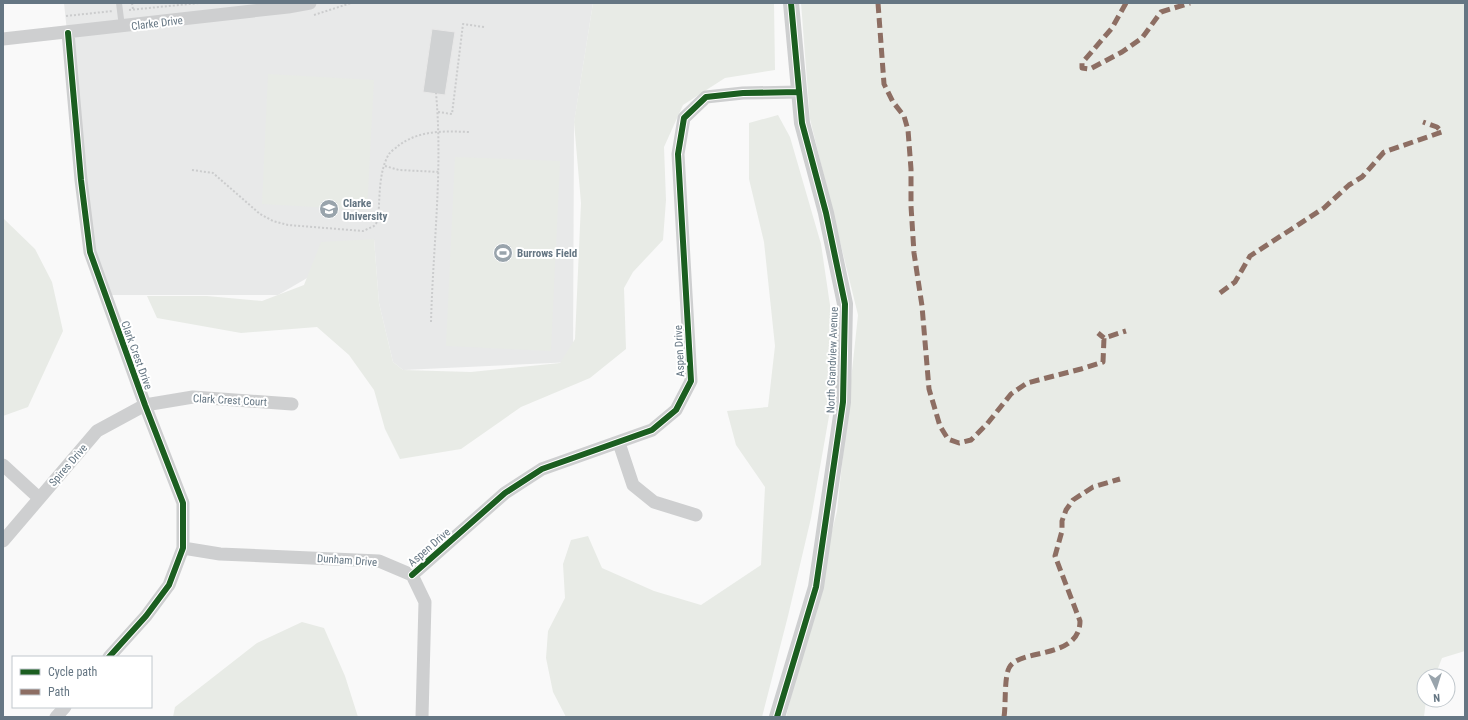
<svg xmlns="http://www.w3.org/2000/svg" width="1468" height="720" font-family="'Roboto Condensed',sans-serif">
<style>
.built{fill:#e8e9e9}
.green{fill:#e8ebe6}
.building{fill:#d0d2d3;stroke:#e8e8e8}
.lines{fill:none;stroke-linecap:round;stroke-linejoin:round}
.path{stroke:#cbcccd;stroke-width:2;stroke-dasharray:2 2;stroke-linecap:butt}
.service{stroke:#cecfd0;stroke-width:6}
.minor{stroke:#cecfd0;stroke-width:13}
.tertiary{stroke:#cecfd0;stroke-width:16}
.quiet{stroke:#8d6e63;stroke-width:5;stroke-dasharray:10 5;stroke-linecap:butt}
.cycleway-casing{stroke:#fff;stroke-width:8}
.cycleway{stroke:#1b5e20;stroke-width:6}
.labels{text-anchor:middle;stroke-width:4;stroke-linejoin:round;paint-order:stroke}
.street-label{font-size:11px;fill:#657683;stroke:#fff}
.poi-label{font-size:11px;font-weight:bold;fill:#657683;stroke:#fff;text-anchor:start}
</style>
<rect width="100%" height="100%" fill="#f9f9f9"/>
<path class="built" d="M64,3H593L574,123L573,362L403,370L393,362L379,303L374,239L278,295H105L90,252Z"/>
<path class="green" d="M593,3H774L775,70L725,78L683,105L664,147L666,200L663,240L633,272L624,288L626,349L590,378L521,407L461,449L400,459L385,429L374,390L349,355L317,327L241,333L157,318L147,296H207L262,301L304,285L321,242L374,239L379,303L393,362L403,370L471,372L560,363L575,339L581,203L574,122Z
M801,3H1465V651L1442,658L1435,676H1424V700H1426L1424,717H786L837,511L858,315L810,119Z
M268,74L374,80L367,210L262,204Z
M778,115L790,137L821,244L830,305L831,405L811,518L788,616L762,717H566L553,692L546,658L548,631L565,598L563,564L571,540L588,536L602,568L654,591L701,605L761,565L765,487L736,445L727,411L768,407L775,346L764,242L749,179V123Z
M455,157L560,161L551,351L446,346Z
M3,218L35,249L52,282L63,331L28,407L3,416Z
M302,622L324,628L345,676L358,717H173L175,707L257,643Z"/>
<path class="building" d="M432,29L455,32L445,95L423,92Z"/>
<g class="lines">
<path class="path" d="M132,3L133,9
M129,10L199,3
M314,15L351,3
M66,16L113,11
M438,112L452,114L463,24L484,27
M385,166L399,170L439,172
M192,170L213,173L260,214L273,221L288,225L363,231L374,226L378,221C380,200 378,172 389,154C391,151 396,148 398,146C419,130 444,131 469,132
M431,322C433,246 443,170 436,93"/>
<path class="service" d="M119,3L122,27"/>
<path class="minor" d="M68,33L81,180L90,252L145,405L183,503V548L169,585L146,616L109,657
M3,39L288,7L310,3
M619,443L633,485L654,502L696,515
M3,465L39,498
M3,541L97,431L145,405L193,397L292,404
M183,548L220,554L379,561L412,575L425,602L422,717
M412,575L505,493L542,469L652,430L676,410L691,381L678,154L684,118L706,97L743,93L799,92
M56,717L65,707"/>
<path class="tertiary" d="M777,717L816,587L843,402L845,304L826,213L802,123L791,3"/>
<path class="quiet" d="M878,3L884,84L893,102L904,116L908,130L911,169V206L914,253L922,306L929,389L940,426L948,439L959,443L971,440L987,424L1011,394L1027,383L1081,369L1103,362L1104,338L1126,331
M1126,3L1112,28L1082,63V68L1090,69L1122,52L1142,38L1161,12L1190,3
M1220,293L1235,282L1250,256L1324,208L1349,185L1362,177L1384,152L1442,132L1437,127L1423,122
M1098,333L1104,338
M1004,717C1006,705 1004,678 1009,668C1018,648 1080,660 1080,621L1055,556L1062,531V521L1066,510L1073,500L1093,487L1120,479"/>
<g class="cycleway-casing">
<path id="cycleway" d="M68,33L81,180L90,252L145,405L183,503V548L169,585L146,616L109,657
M412,575L505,493L542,469L652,430L676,410L691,381L678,154L684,118L706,97L743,93L799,92
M777,717L816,587L843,402L845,304L826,213L802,123L791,3"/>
</g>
<use href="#cycleway" class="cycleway"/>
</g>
<defs>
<g id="university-disc" transform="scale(1)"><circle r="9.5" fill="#99a4ac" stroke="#fff"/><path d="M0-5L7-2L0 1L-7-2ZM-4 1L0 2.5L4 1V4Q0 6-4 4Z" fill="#fff"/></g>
<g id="stadium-disc" transform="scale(1)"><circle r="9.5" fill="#99a4ac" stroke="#fff"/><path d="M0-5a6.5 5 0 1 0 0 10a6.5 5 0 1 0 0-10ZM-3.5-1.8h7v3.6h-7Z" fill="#fff"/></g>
</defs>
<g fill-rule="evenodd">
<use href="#university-disc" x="329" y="209"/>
<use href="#stadium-disc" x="503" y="253"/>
</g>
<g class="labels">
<g class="street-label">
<text transform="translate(157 23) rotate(-7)" y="4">Clarke Drive</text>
<text transform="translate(679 351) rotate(-93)" y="4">Aspen Drive</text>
<text transform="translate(137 355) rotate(70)" y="4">Clark Crest Drive</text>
<text transform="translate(832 360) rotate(-88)" y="4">North Grandview Avenue</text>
<text transform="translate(230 400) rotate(3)" y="4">Clark Crest Court</text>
<text transform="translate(68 465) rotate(-49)" y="4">Spires Drive</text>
<text transform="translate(429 547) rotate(-41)" y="4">Aspen Drive</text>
<text transform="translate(347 560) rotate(4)" y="4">Dunham Drive</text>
</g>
<g class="poi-label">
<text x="343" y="207">Clarke<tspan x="343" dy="13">University</tspan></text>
<text x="517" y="257">Burrows Field</text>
</g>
</g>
<rect width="1468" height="720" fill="none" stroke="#657683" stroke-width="8"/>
<rect x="12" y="656" width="140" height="52" fill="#ffffff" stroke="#c1c8cd"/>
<rect x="20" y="669" width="20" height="6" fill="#1b5e20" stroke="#c1c8cd"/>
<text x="48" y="676" font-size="12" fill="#657683">Cycle path</text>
<rect x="20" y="689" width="20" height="6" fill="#8d6e63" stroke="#c1c8cd"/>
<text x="48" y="696" font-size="12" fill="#657683">Path</text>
<g transform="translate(1436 688) rotate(176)"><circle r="19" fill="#ffffff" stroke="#c1c8cd"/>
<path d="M0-3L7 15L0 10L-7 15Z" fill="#99a4ac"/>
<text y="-6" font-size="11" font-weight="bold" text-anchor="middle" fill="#657683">N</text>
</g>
</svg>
